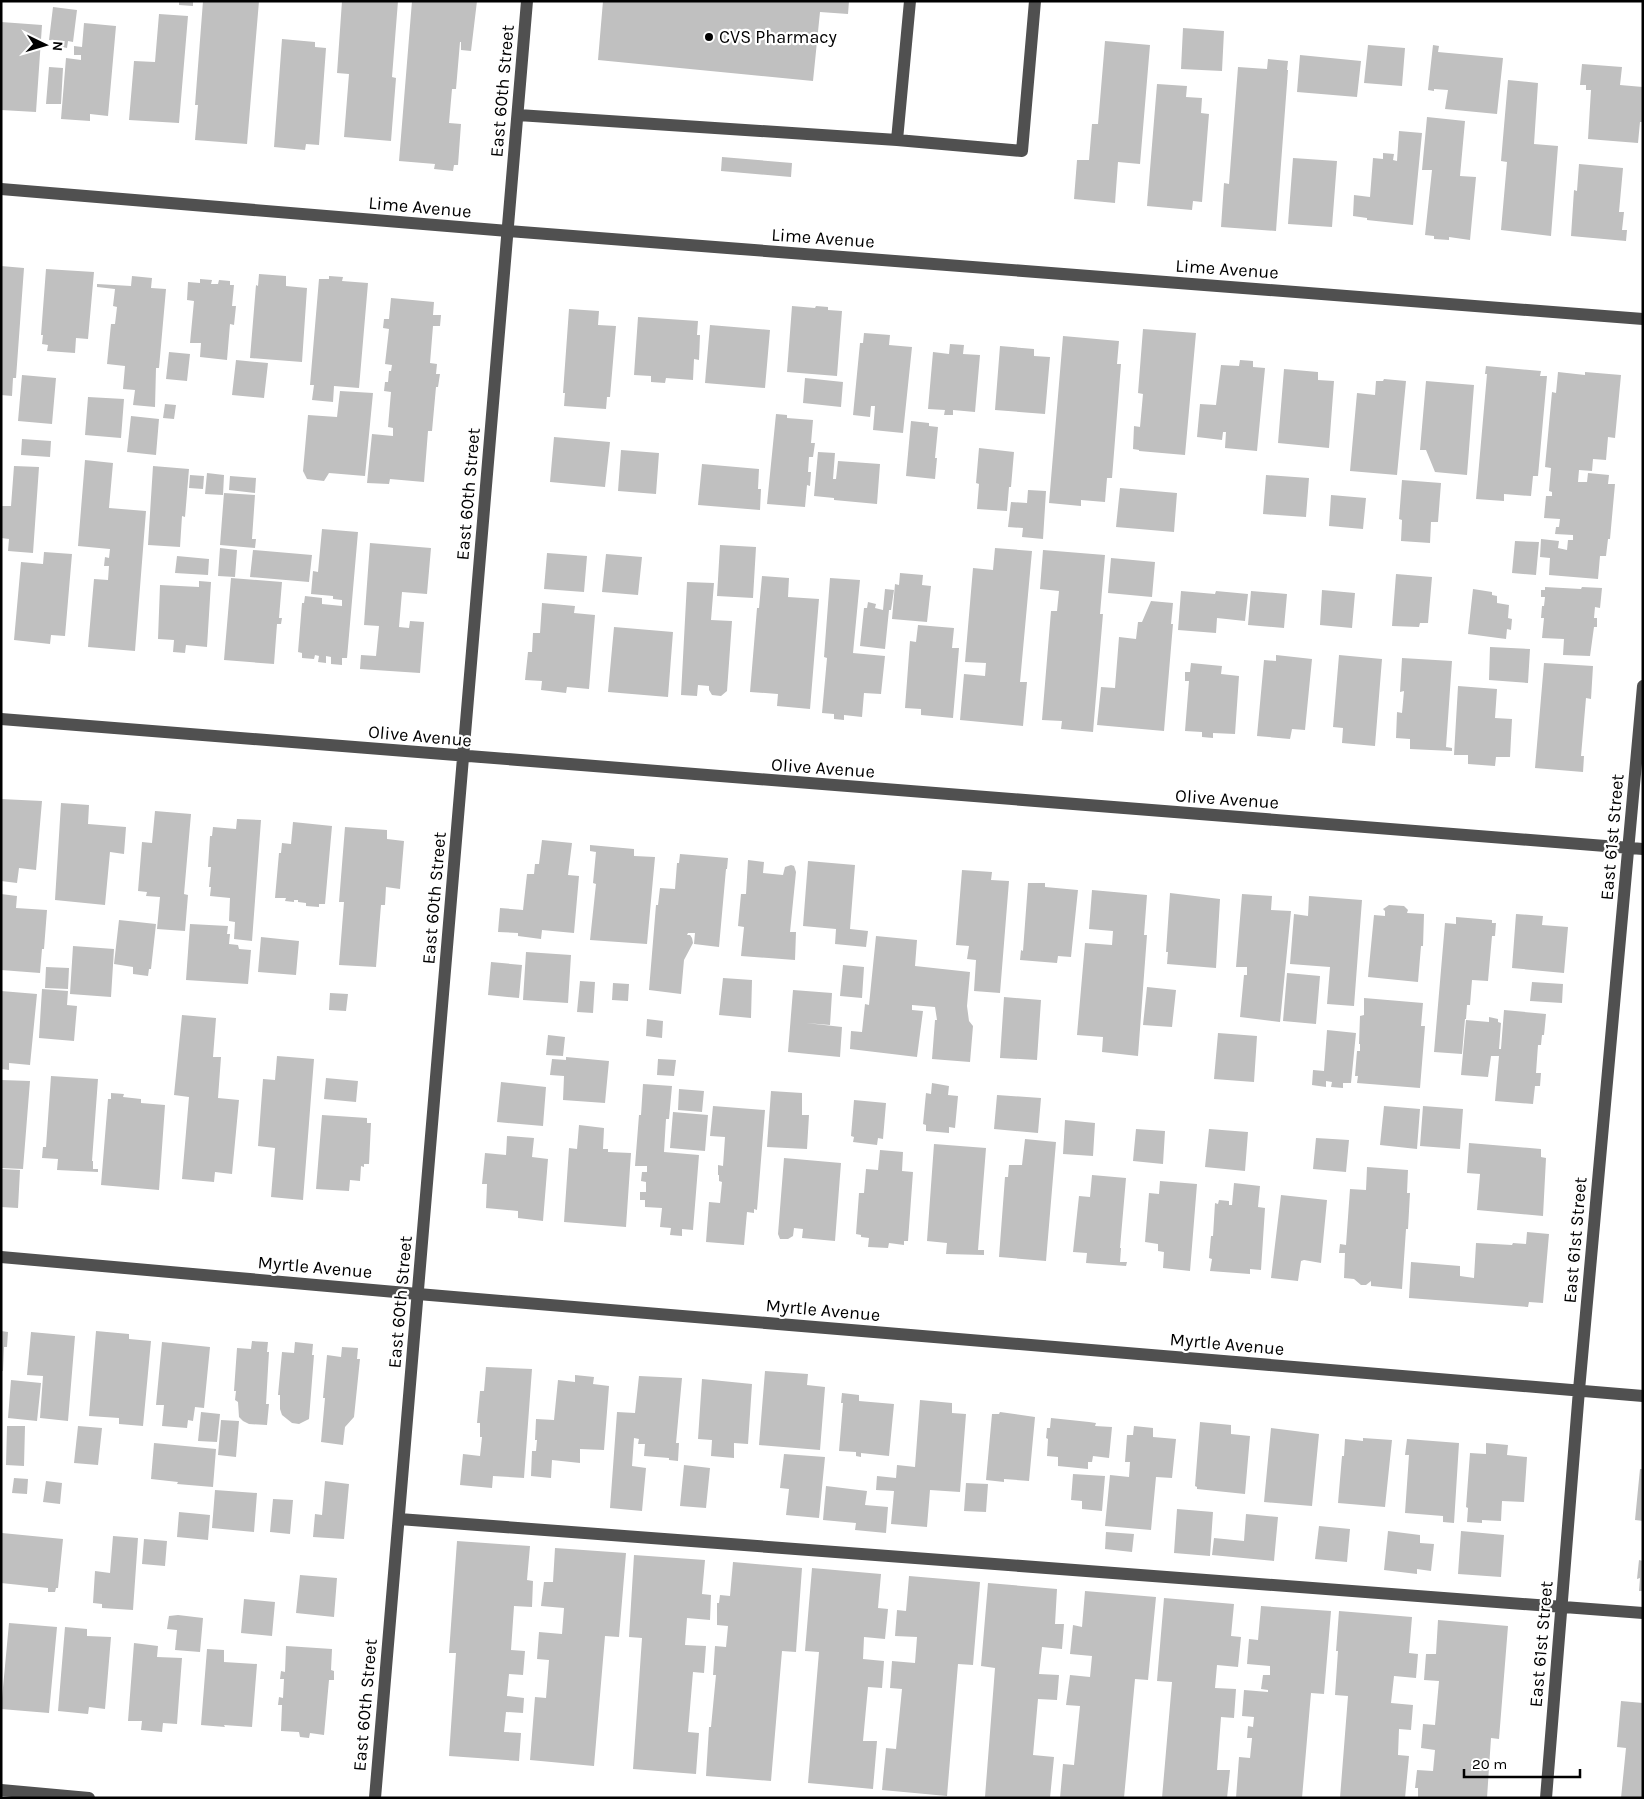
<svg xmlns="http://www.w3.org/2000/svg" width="1644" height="1799" font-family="Karla,sans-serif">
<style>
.building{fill:#c0c0c0}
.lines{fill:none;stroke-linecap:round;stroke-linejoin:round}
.minor{stroke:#505050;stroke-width:12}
.poi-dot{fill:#000;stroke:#fff;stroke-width:2}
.labels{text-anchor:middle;stroke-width:4.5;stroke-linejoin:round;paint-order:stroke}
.poi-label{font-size:18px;fill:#000;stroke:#fff;text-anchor:start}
.street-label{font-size:18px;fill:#000;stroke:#fff}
</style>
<rect width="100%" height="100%" fill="#fff"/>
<path class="building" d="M179,1H193V6L179,5Z
M203,1H259L247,144L195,140L198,105H195Z
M342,1H398L392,77L396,78L391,141L344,137L349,74L337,73Z
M412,1H477L471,51L461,50V42H460L456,89H452L449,123L461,124L458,165H454L453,171L434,169L435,164L399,161Z
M603,1H849L848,14L820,12L813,81L598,60Z
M53,7L77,10L73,42L68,41L67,48L58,46L59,41L49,40Z
M159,14L188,16L179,123L129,120L134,61L155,62Z
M1,22L42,25L36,112L1,110Z
M84,23L116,26L108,116L90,114V121L61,119L66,58L81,60V55H74V46L82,47Z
M1183,28L1224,31L1222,71L1181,69Z
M282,39L315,42V47L326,48L319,145L306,144L305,150L274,147Z
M1105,41L1150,45L1140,164L1118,162L1115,203L1074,199L1077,160H1089L1092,124H1098Z
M1368,45L1405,48L1402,86L1364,83Z
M1433,45L1439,46L1438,52L1503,58L1497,114L1445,109L1448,90L1434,89V91L1428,90Z
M1300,55L1361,61L1357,97L1297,92Z
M1268,59L1288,61L1287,70H1288L1276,231L1221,227L1224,183L1229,184L1238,67L1267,69Z
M1582,64L1622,67L1620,85L1643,87V116L1642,122H1640L1638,143L1588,139L1591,90H1586V85H1580Z
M49,67L63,68L61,104H46Z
M1508,80L1538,83L1534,144L1558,146L1551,236L1501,230L1507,162L1501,161Z
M1157,84L1187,86L1186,97L1202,98L1201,113L1209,114L1202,202L1193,201L1192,210L1147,206Z
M1427,117L1465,121L1460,176L1476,177L1470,240L1449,237V240L1434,239V236L1425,235L1432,170H1422Z
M1399,131L1422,133L1413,225L1367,220V218L1353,216L1354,195L1370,197L1373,158L1383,159V153L1394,154L1393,160L1397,161Z
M722,157L792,163L791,177L721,171Z
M1293,158L1337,161L1332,227L1288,224Z
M1579,164L1623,168L1619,212H1624L1622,230H1627L1626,241L1571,236L1574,190L1577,191Z
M1,266L24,268L16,378H13L12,396L1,395Z
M46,269L94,272L88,339L76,338L75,353L47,351L48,345L42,344L43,335H41Z
M259,274L286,276V286L307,288L302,362L250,358L256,285L258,286Z
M132,276L152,278L151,288L166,289L159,368H156L155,407L133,405L135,390L123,389L125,366L107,364L111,324H115L117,307L113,306L115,289L97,287V284L131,286Z
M329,276L343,277L342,281L368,283L359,388L334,386L333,402L312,400L314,385H310L319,279H329Z
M200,279L212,280L211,284H218L219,280L230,281V285H234L232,306H236L234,325L230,324L227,360L200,357L201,343H190L194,301L187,300L188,282L200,283Z
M391,298L434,302L433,315H441L440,326H433L430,363L437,364L436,374H440L438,387H436L432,431H428L424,482L390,479L389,484L367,483L372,434L393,436V428L388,427L391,392L384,391L385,382H388L389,371H391L392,365L385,364L389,329L383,328L384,319H389Z
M792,306L815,308L816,306L828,307V310L842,311L837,376L787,372Z
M569,309L599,311L598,325L616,326L610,397H607L606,409L564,406L565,393H563Z
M638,317L698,321L697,335H700L699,360L694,359L693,380L666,378L665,383L651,382V376L634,375Z
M710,325L770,330L765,388L705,383Z
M1143,329L1196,333L1185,455L1139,451V450L1133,449L1134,426L1140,427L1143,394L1138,393Z
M864,333L890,335L889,345L912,347L903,433L873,430L875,406H871L870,417L853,415L860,343H863Z
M1063,336L1119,341L1117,364H1121L1112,478H1107L1105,502L1081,500V506L1049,503Z
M950,344L964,345L963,354L980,355L975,412L953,410V415H944L945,410L928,409L933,352L949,354Z
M1000,346L1034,349V356L1050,357L1045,414L995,410Z
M169,352L190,354L187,381L166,379Z
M236,360L268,363L264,398L232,395Z
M1240,360L1253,361V367L1265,368L1257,451L1225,448L1226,432H1223L1222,440L1197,437L1200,404L1216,405L1221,365L1239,366Z
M1486,366L1541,371L1540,376H1547L1538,476H1533L1531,496L1504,494V501L1476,499L1487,374H1485Z
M1284,369L1318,372V380L1334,381L1329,448L1278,443Z
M1558,372L1585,375V372L1621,375L1615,438L1608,437L1606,460L1593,459L1592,471L1579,470L1578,482H1587L1588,473L1609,475L1608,484H1615L1610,539H1608L1606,556H1600L1598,579L1549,575L1550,558L1540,557L1541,539L1559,541L1558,548L1567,550L1568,540H1573V535L1555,534L1556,527H1559L1560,519L1544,518L1546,496H1552V492L1549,491L1551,468L1545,467L1552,392L1556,393Z
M22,375L56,378L52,424L18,421Z
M805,378L843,382L841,407L803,403Z
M1384,379L1406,381L1397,475L1350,471L1357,393L1375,395L1376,381H1383Z
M1426,381L1474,385L1467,475L1435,472L1426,450H1420Z
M340,391L373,393L365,476L329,473L324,481L307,479L303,471L308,415L337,417Z
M88,397L124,399L121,438L85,435Z
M165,404L176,405L174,419L163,418Z
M776,414L787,415V418L813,420L811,443H815L813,457H809L808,472H811L810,486L807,485L805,507L767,504Z
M131,416L159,419L156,455L127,452Z
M911,421L929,423V426L938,427L935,458H937L935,479L906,476Z
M554,437L610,442L605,487L550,482Z
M22,439L51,441L50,457L21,455Z
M979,448L1014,452L1011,487H1009L1007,511L977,509L979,484L976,483Z
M621,450L659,453L656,494L618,491Z
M818,452L835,453L833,479H836L838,461L880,464L877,504L834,500V498L814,496Z
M85,460L113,463L109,508L146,511L135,651L88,647L94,579L108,580L109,566H104L105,557L109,558L110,549L78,546Z
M702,464L759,469L758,489H761L760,510L698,505Z
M14,466L39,467L33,553L8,551L9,539L1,538V506H11Z
M153,466L189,469L185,517L182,516L180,547L148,545Z
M207,473L224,475L223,495L205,494Z
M190,475L204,476L203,489L189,488Z
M1266,475L1309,478L1306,517L1263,514Z
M230,476L256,478L255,493L229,490Z
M1402,480L1441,483L1438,522H1431L1430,543L1401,541L1402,520L1399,519Z
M1120,488L1177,493L1174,532L1116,527Z
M1028,490L1046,491L1043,539L1022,537L1023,528L1008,527L1011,502L1027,503Z
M224,493L255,495L252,539H256L255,548L220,545Z
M1331,495L1366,498L1363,529L1329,526Z
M322,529L358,532L347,658H342V665L331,664V657L326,656V663L318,662L319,656L315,655L314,659L302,658V653L298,652L302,603H304L305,596L322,598V604L342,606V600L333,599V596L311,594L313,571L318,572Z
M1515,541L1539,542L1536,575L1512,573Z
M370,543L431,548L427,594L402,592L399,627L409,628L410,621L424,622L420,673L360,669L361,655L376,656L379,626L364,625Z
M720,545L756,547L753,598L717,596Z
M220,548L237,550L235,577L218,576Z
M995,548L1032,551L1020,682H1027L1023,726L960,720L964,674L985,676L986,663L965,662L973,568L993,570Z
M253,550L312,555L309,582L250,577Z
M1043,550L1105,555L1100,614H1103L1093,732L1061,729L1062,721L1042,720L1051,611H1057L1059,591L1040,589Z
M44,552L72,554L65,636L51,635L50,644L14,640L21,562L43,564Z
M547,553L587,556L584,592L544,589Z
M606,554L642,557L638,595L602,592Z
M177,556L209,559L208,575L175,573Z
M1111,558L1155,562L1152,597L1108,593Z
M900,573L923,575L922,585L931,586L927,622L892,619L895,584L899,585Z
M1396,574L1432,577L1428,623H1420L1419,627L1392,626Z
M762,576L789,578L788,597L819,599L810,709L777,706L778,694L750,692L757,608H759Z
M231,578L282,582L279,618H282L281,624H277L274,664L224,660Z
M830,578L860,580L853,653L885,656L881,694L864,693L862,717L844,715V720L834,719V714L822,713L827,658L824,657Z
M199,581L211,582L207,647L186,645L185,653L173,652L174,640L158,639L160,585L199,587Z
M687,582L714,583L711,620L732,621L727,691L721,696L712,695L709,690V686L698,685L697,696L681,695Z
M1545,587L1581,589L1582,587L1602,588L1600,608L1595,607L1594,618H1597V627H1594L1590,656L1563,655L1564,639L1542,638L1544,618H1541L1542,606H1544L1545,597H1541V590H1545Z
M885,589L894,590L891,610H889L885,649L860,646L864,608H867L868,602L876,604L875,608L883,610Z
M1473,589L1492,592V595L1497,596V603L1509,605L1508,618L1512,619L1511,630L1507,629L1506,639L1468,634Z
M1322,590L1355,593L1352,628L1320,625Z
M1181,591L1215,594L1216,591L1248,594L1245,621L1217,618L1216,633L1178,630Z
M1251,591L1287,594L1284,628L1248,625Z
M1151,601L1173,603L1171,624H1173L1164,731L1097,725L1101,687L1115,688L1119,637L1136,639L1138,622H1142Z
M542,603L575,606L574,613L595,615L589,689L567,687L566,693L541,690L542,681L525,680L528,652H532L533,633H540Z
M918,625L954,628L952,648H959L953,718L921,715V709L905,708L910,641L916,642Z
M614,627L673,632L668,697L608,692Z
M1490,647L1530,649L1528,683L1489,680Z
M1276,655L1312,659L1305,730L1292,729L1290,739L1257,736L1264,660L1276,661Z
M1339,655L1382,659L1375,746L1342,743L1343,728L1333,727Z
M1402,658L1452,661L1446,747L1452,748V751L1410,749V739L1396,738L1397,712L1402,713L1404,691L1400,692Z
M1191,663L1222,666L1221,674L1239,676L1235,734L1213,733V738L1202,737V732L1185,731L1189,681H1185V672H1190Z
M1544,663L1593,666L1591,699L1586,698L1581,756H1584L1583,772L1535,768Z
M1458,686L1497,689L1495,718L1512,719L1510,757H1496L1495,766L1468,764V755H1454Z
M1,799L42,801L36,870L19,868L17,883L1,881Z
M61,803L89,805L88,824L126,827L124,854L110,852L105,905L55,900Z
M155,811L191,814L184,894L188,895L185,931L157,929L160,897L146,896L147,892L138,891L142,842L152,843Z
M237,819L261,820L252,941L234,939L235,922L229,921L230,898L210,896L211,887H209L211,867H208L210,836H212L213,827L236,829Z
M293,822L332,826L325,904H319V907L306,906V903L298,902V900H294V902L285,901L286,898H275L279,853H281L282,843L291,844Z
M345,827L387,830V839L404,841L400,889L386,887L385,905H381L376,967L339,965L344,902H339Z
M542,840L572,843L568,875L579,876L574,933L542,930L541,939L518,936V933L498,932L500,908L523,910L527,874H534L535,864H539Z
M590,845L634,849V856L655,857L647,944L590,940L596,884L593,883L596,852L590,851Z
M680,854L728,858L727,869H726L719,947L694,944L695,933H688L687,935H690L692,938L693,943L684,960L681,994L649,990L656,905H658L660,888L675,889L677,863H679Z
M748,860L764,862L763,873L783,875L785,867L791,865L794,866L796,872L790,932H796L795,960L741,956L744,927L738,926L741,894H746Z
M808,861L855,865L850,929L868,931L866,947L835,944L836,929L803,926Z
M962,870L992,872L991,880L1009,881L1000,993L974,991L976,960L967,959L969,946L956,945Z
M1028,883H1045V887L1078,890L1071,957L1058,956L1057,963L1020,960L1021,950L1023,951Z
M1092,890L1147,895L1144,935H1147L1138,1056L1102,1052L1103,1037L1077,1035L1085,943L1112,945L1113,931L1089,929Z
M1170,893L1220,899L1216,968L1167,964L1168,952H1166Z
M1,894L17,896L16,908L47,910L44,949H42L40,973L1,970Z
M1242,894L1272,896L1271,910L1291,911L1280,1022L1240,1017L1244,975H1247V967H1236Z
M1309,896L1362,900L1354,1006L1327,1004L1330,967L1290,964L1294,914L1308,916Z
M1389,905L1404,906L1408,910L1407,913L1424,914L1423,946H1421L1418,982L1368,977L1374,915L1385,916V911L1383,909Z
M1516,914L1543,916L1542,925L1568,927L1564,973L1512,968Z
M1456,917L1492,920V923H1496L1495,936H1492L1488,981L1472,980L1470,1005H1467L1466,1019H1465L1462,1054L1434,1052L1445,923L1456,924Z
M119,920L156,924L151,969H149L148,976L133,974V967L114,964Z
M190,924L228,926L227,934H230L229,944L238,945L239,949L251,950L248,984L186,980Z
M876,936L917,940L915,966L970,972L967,1006L969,1021L973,1026L970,1062L932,1059L935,1020H937L935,1007L912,1005V1010L923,1011L917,1057L850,1049L851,1031L862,1032L865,1004L869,1005Z
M261,937L299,941L296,975L258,972Z
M73,946L114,949L111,997L70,994Z
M526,952L571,955L568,1003L523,1000Z
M491,962L522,965L519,998L488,995Z
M843,965L864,967L862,998L840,996Z
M46,967L69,968L68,989L45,988Z
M1287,973L1320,976L1316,1024L1283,1021Z
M723,978L752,980L751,1018L719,1015Z
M580,981L595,982L593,1013L577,1012Z
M1532,982L1563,984L1562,1003L1530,1001Z
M613,983L629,984L628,1001L612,1000Z
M1147,987L1176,990L1172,1027L1143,1025Z
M42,989L68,991L67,1005L77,1006L74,1041L39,1038Z
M793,990L832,993L830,1025L806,1023L842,1027L840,1057L788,1052Z
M1,991L37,994L30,1065L9,1063V1070L1,1069Z
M330,993L348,994L346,1011L329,1010Z
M1004,997L1041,1000L1037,1060L1000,1058Z
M1364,998L1423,1003L1421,1026H1425L1420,1088L1357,1083L1358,1076H1355L1357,1051H1360V1044H1359L1360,1016L1364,1015Z
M1504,1010L1546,1014L1544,1035H1542L1541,1045H1538L1536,1073H1541L1540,1086H1535L1533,1104L1495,1101L1499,1056H1491L1488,1077L1461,1075L1466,1020L1489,1022V1017L1498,1019V1022L1501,1023L1499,1049H1501Z
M182,1015L216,1018L213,1057H221L218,1098L239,1100L232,1174L215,1172L214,1182L182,1179L189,1097L174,1095Z
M647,1019L663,1021L662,1038L646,1036Z
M1327,1030L1356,1033L1351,1083H1343V1088L1331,1087L1332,1082L1326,1081V1087L1312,1085L1313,1070L1324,1071Z
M1218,1033L1257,1036L1254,1082L1214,1079Z
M548,1035L565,1037L563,1056L546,1055Z
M277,1056L314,1059L303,1200L271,1197L275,1148L258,1146L263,1079L275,1080Z
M566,1057L609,1061L605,1103L563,1100L564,1076L550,1075L552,1059L566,1060Z
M658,1059L676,1060L674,1076L657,1075Z
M51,1076L98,1079L92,1161H93V1169H98V1172L57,1170L58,1159L42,1158L43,1147H46Z
M326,1078L358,1081L356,1102L324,1099Z
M1,1080L30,1081L23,1169L1,1168Z
M501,1082L546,1087L543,1126L497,1122Z
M932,1083L949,1086L948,1095L958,1096L955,1128L949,1127V1133L926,1131V1125L923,1124L926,1093L931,1094Z
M643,1084L672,1086L669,1119H666L664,1152L699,1155L693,1230L682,1229V1236L670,1235L671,1228L660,1227L662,1208L645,1207V1200H640V1192H646V1182L641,1181L642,1172H647V1166H635L639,1115H641Z
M679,1089L704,1091L702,1112L678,1110Z
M771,1091L802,1093V1115H809L807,1149L767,1147Z
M111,1093L124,1094L123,1097L141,1099V1103L165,1105L159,1190L101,1185L108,1099H111Z
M997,1095L1041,1098L1038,1133L994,1129Z
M854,1100L886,1103L883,1139L878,1138L877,1145L853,1142L854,1137L851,1136Z
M713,1106L765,1110L757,1210L754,1209V1213L747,1212L744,1245L706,1242L709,1202L720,1203L722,1182L719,1181V1175H718V1165L723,1166L725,1137L710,1136Z
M1384,1106L1420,1109L1417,1149L1380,1145Z
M1423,1106L1463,1109L1460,1149L1420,1146Z
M673,1112L708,1115L705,1151L670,1148Z
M322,1115L367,1118V1123H371L369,1164H364V1167L361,1166L360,1181L350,1180L349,1191L316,1189Z
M1065,1120L1095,1123L1093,1156L1063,1154Z
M579,1125L604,1128L603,1149H608V1152L631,1153L626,1227L564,1222L569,1148L577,1149Z
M1136,1129L1165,1131L1163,1164L1133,1161Z
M1209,1129L1248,1132L1245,1171L1205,1167Z
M507,1136L534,1138L532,1157L548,1159L543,1221L518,1218V1211L486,1208L487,1184H482L485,1153L506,1155Z
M1316,1138L1349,1140L1346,1172L1313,1169Z
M1025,1139L1056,1142L1046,1261L999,1257L1005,1177H1008L1009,1165H1022Z
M1469,1143L1541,1149V1157L1546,1158L1543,1216L1477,1210L1480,1174L1467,1173Z
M934,1144L986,1148L978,1250H984V1255L946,1254L947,1243L927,1241Z
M880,1150L903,1152L902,1171L913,1172L908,1241H904V1245L889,1243L888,1248L868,1247L869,1238L861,1237V1235L856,1234L859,1193H864L866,1169L878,1170Z
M784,1158L841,1163L835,1241L802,1238L803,1229L794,1228L793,1236L788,1239H780L778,1234Z
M1367,1167L1408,1170L1407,1193H1410L1408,1229H1406L1402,1289L1371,1286V1281L1366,1285H1361L1354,1279L1344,1278L1345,1253H1339L1340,1244L1346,1245L1350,1189L1366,1190Z
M1,1169L20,1170L18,1208L1,1207Z
M1092,1175L1126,1178L1120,1248H1121L1120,1262H1127L1126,1266L1086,1263L1087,1253L1073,1252L1079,1196L1090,1197Z
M1160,1181L1197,1184L1190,1271L1163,1268L1164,1252L1158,1251V1244L1145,1242L1149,1193L1159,1194Z
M1234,1183L1260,1186L1258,1207L1265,1208L1261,1270L1250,1269V1274L1210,1271L1212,1259L1209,1258L1211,1236H1213L1215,1203L1218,1204L1219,1200L1229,1201V1205H1232Z
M1281,1195L1327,1200L1321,1263L1304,1260L1301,1261L1298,1281L1271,1278Z
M1527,1232L1549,1234L1543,1303L1529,1302L1528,1307L1409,1298L1411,1262L1460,1266V1276L1474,1278L1476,1243L1512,1245L1513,1243L1526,1244Z
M1,1331L8,1332L7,1347H4L3,1371H1Z
M96,1331L129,1334V1339L151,1341L143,1426L119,1424V1418L89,1416Z
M31,1332L75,1336L68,1421L40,1418L43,1376L27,1375Z
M252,1341L268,1342L267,1352H269L266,1404H269L267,1425L249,1424L243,1421L239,1417L238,1402L235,1400L236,1391H234L237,1348L251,1349Z
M162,1342L210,1347L204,1408L195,1407L193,1421L188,1420L187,1428L162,1426L164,1405H156Z
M295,1342L313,1344L312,1355H314L309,1419L299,1424L292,1423L282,1415L280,1409V1395H278L282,1352L294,1353Z
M342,1347L358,1348L357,1359H360L354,1417L345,1427L343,1445L321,1442L325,1398H323L327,1355L341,1357Z
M486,1367L532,1369L524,1478L493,1476L492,1488L460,1485L463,1454L480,1456L482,1437H480V1423H477L480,1391H484Z
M765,1371L808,1374L807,1385L825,1387L820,1450L759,1445Z
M575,1375L594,1377L593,1384L609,1386L604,1450L580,1449V1463L552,1460L551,1478L531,1476L532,1451H536L537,1440H535L536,1419L554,1420L558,1380L575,1382Z
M639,1376L682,1378L676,1443H679L678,1461L669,1460V1458L644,1456L645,1444H638L639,1439L634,1438L632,1466L646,1468L642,1511L610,1508L617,1412L635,1413Z
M702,1379L752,1384L748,1444L734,1443V1458L711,1456L712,1440L698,1439Z
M11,1380L41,1383L37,1421L8,1418Z
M842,1393L859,1395V1401L894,1404L889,1456L861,1453V1457L856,1456V1452L839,1451L843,1403H841Z
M920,1400L952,1403V1413L966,1414L960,1492L930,1490L927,1527L891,1524L894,1491L876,1490L877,1476L896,1478L897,1465L915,1467Z
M201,1412L220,1414L217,1442L198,1441Z
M1000,1412L1035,1417L1029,1481L1004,1479V1482L986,1480L992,1414H999Z
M1051,1418L1089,1422L1096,1423L1095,1426L1112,1427L1109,1458L1093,1456L1092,1462H1088V1469L1058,1466V1457L1047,1456L1048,1439L1046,1438L1047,1428H1050Z
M221,1420L239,1421L236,1457L218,1455Z
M1200,1422L1231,1425V1434L1250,1436L1245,1494L1197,1489V1487L1195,1486Z
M7,1426H25L24,1466L6,1465Z
M78,1426L102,1428L98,1465L74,1463Z
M1134,1426L1153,1428V1437L1176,1439L1172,1478L1156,1477L1151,1530L1105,1526L1110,1475L1129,1477L1130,1462H1125L1127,1435H1133Z
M1271,1428L1319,1434L1312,1506L1264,1502Z
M1363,1438L1392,1440L1385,1507L1338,1503L1342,1456H1344L1345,1439L1363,1441Z
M1407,1439L1459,1443L1454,1523L1443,1522V1516L1405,1513L1409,1455H1405Z
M154,1443L216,1449L213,1487L177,1484L178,1482L151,1479Z
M1486,1443L1508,1445L1507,1455L1527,1457L1524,1502L1502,1501L1501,1521L1482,1520V1523L1467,1522L1468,1508L1466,1507L1470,1453L1486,1454Z
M784,1454L825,1457L819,1518L786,1515L789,1489L780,1488Z
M684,1465L710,1468L706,1508L680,1506Z
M1640,1469H1643V1521L1635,1520Z
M1073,1474L1105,1476L1102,1511L1082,1509V1501L1071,1500Z
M14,1478L28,1479L27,1494L12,1493Z
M46,1481L62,1483L60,1504L43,1502Z
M325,1481L349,1484L344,1539L313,1537L315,1514L322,1515Z
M966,1483L988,1484L986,1512L964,1511Z
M826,1486L867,1491L865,1505L888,1507L886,1533L855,1530L856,1523L823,1520Z
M215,1490L257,1493L254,1532L212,1528Z
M273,1499L293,1500L290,1534L270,1532Z
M1177,1509L1213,1512L1210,1556L1174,1553Z
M179,1512L210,1515L208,1540L177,1537Z
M1246,1514L1278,1517L1274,1561L1212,1555L1214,1538L1244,1541Z
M1319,1526L1350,1529L1347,1562L1315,1559Z
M1388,1531L1420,1535V1543L1434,1544L1431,1571L1417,1569V1574L1384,1570Z
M1461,1531L1504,1535L1501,1577L1458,1574Z
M1106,1532L1134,1534L1132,1552L1105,1549Z
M2,1533L63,1539L58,1588H56L55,1592H48V1588L1,1583Z
M113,1536L138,1538L133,1610L102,1608V1604L93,1603L95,1571L110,1573Z
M144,1539L167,1541L165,1566L142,1564Z
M457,1541L530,1546L527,1580L533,1581L532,1607L514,1606L511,1650L525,1651L523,1675L509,1674L507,1696L524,1698L523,1713L506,1712L504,1732L521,1733L519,1761L449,1756L456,1653H449Z
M555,1548L626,1553L619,1637L605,1636L594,1766L530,1760L535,1697L546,1698L549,1660L537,1659L539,1632L562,1634L564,1608L541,1606L544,1582H553Z
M634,1555L705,1560L702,1594L711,1595L710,1620L687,1618L685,1645L706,1646L704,1673L693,1672L688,1732L699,1733L696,1774L633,1769L642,1638L629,1637Z
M1639,1560L1643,1561V1591H1639L1640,1578L1637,1579Z
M733,1562L802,1568L796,1652L782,1651L771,1781L706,1776L709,1727H711L716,1675H713L715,1646L726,1647L728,1626L717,1625V1603H719L720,1595L730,1596Z
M812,1568L881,1574L878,1608L888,1609L885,1639L864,1637L863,1659L884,1661L882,1688L868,1687L863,1741H877L873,1789L808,1783L819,1652L805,1651Z
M300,1575L337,1578L334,1617L296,1613Z
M909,1576L980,1582L973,1665L958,1664L947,1796L882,1790L886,1748L896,1749L902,1689L890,1688L892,1661L915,1663L917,1637L895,1636L897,1610L906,1611Z
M988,1583L1057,1589L1055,1624H1064L1062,1649L1042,1647L1039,1674L1059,1675L1057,1700L1038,1699L1033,1755L1054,1757L1050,1798L985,1797L995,1668L981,1666Z
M1085,1591L1156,1597L1148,1680L1135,1679L1124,1798H1060L1063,1764L1074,1765L1080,1706L1066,1705L1070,1675L1090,1677L1092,1656L1070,1654L1073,1625L1082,1627Z
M1164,1598L1234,1604L1231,1636L1241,1637L1238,1667L1217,1665L1215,1688L1236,1689L1234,1718L1221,1717L1217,1770H1230L1227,1798H1162L1172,1682L1157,1681Z
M244,1599L275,1602L272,1636L241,1633Z
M1261,1606L1331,1611L1324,1694L1311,1693L1302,1798H1236L1239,1757L1250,1758L1252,1738H1247L1248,1726L1253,1727L1254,1717L1242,1716L1244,1690L1268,1692V1690L1261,1689L1263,1675H1270V1666L1247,1664L1249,1639L1258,1640Z
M1339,1611L1412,1617L1409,1653L1418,1654L1416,1678L1394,1676L1391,1703L1413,1705L1411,1730L1399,1729L1398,1755L1409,1756L1405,1798H1340L1348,1696L1335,1695L1338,1651H1336Z
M178,1615L203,1618L200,1652L175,1650L177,1630L167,1629L169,1616Z
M1438,1620L1508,1626L1499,1739L1491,1738L1487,1798H1418V1788H1415L1417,1770L1433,1771L1435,1750L1421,1748L1423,1724L1435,1725L1439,1681L1424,1680L1426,1654H1436Z
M9,1623L57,1627L49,1713L1,1709Z
M65,1627L87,1629V1636L111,1637L105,1709L89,1707L88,1714L58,1711Z
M134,1643L158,1646L157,1657L182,1658L177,1724L163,1723L162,1732L141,1730L142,1721H128Z
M286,1646L332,1649L331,1670L334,1671V1680H329L324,1735L310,1733L309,1738L300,1737L299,1732L281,1731L282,1705H278L279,1697L283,1698L284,1679H280L281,1671L285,1672Z
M207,1649L224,1650V1662L257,1664L252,1727L224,1725L225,1727L201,1725Z
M1621,1701L1643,1703V1798H1621L1626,1748L1617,1747Z"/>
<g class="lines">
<path class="minor" d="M518,115L897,140L910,1
M897,140L1022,151L1035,1
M1,189L508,231L1643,319
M1,719L1643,849
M1,1257L418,1294L1643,1396
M399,1519L1643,1613
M1,1790L89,1798
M375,1798L527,1
M1546,1798L1579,1390L1643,686"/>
</g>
<circle class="poi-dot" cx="709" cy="37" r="5"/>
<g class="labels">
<g class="poi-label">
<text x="719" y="43">CVS Pharmacy</text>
</g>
<g class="street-label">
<text transform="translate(502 91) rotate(-85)" y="6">East 60th Street</text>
<text transform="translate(420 207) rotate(5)" y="6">Lime Avenue</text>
<text transform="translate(823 238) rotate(4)" y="6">Lime Avenue</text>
<text transform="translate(1227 269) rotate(4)" y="6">Lime Avenue</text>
<text transform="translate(468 494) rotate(-85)" y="6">East 60th Street</text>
<text transform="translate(420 736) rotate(5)" y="6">Olive Avenue</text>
<text transform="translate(823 768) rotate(4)" y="6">Olive Avenue</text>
<text transform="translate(1227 799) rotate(4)" y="6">Olive Avenue</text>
<text transform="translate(1612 837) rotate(-85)" y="6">East 61st Street</text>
<text transform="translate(434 898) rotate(-85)" y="6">East 60th Street</text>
<text transform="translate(1575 1240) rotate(-85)" y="6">East 61st Street</text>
<text transform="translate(315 1267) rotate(5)" y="6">Myrtle Avenue</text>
<text transform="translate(400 1302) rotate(-85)" y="6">East 60th Street</text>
<text transform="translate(823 1310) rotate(5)" y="6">Myrtle Avenue</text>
<text transform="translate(1227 1344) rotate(5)" y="6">Myrtle Avenue</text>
<text transform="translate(1541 1644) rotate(-85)" y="6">East 61st Street</text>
<text transform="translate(365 1705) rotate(-85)" y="6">East 60th Street</text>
</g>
</g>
<rect width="1644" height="1799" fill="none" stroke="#000000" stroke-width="5"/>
<g transform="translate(45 45) rotate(95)" stroke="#ffffff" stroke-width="4" paint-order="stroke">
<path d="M0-4L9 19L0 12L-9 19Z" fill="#000000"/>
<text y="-8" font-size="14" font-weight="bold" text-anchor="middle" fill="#000000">N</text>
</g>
<path d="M1464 1769v8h116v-8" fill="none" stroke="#000000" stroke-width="2.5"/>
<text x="1472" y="1769" font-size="15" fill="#000000" stroke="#ffffff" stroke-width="4" paint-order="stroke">20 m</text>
</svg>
